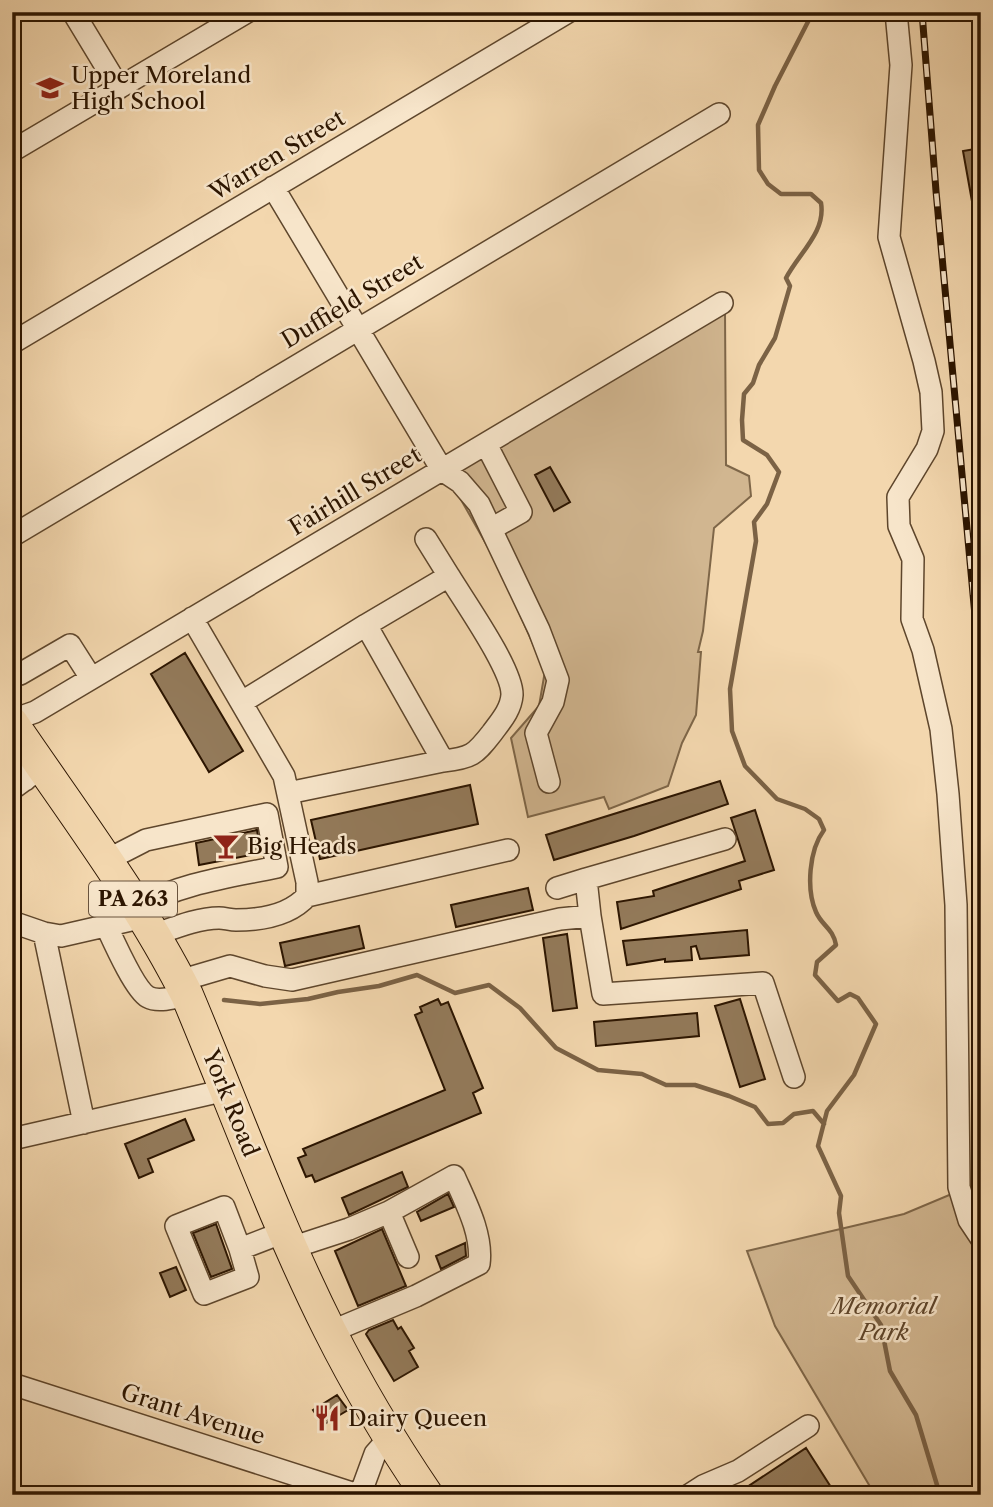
<svg xmlns="http://www.w3.org/2000/svg" width="993" height="1507" font-family="'Libre Caslon Text',serif">
<style>
.green{fill:#d1b690;stroke:#7e6648;stroke-width:2}
.lines{fill:none;stroke-linecap:round;stroke-linejoin:round}
.stream{stroke:#7b6245;stroke-width:4.5}
.building{fill:#937a5a;stroke:#2c1500;stroke-width:2}
.minor-casing{stroke:#5e462c;stroke-width:24}
.highway-casing{stroke:#2c1500;stroke-width:34}
.minor{stroke:#f7e5ca;stroke-width:21}
.highway{stroke:#f3d7ae;stroke-width:32}
.rail-casing{stroke:#2c1500;stroke-width:7}
.rail{stroke:#f7e5ca;stroke-width:4.5;stroke-dasharray:13;stroke-linecap:butt}
.labels{text-anchor:middle;stroke-width:5;stroke-linejoin:round;paint-order:stroke}
.shield{fill:#f7e5ca;stroke:#69533d;stroke-width:2}
.shield-label{font-size:21px;font-weight:bold;fill:#2c1500}
.poi-label{font-size:23px;fill:#2c1500;stroke:#f7e5ca;text-anchor:start}
.street-label{font-size:23px;fill:#2c1500;stroke:#f7e5ca}
.park-label{font-size:23px;font-style:italic;fill:#5e452b;stroke:#f7e5ca}
</style>
<rect width="100%" height="100%" fill="#f3d7ae"/>
<filter id="stains"><feTurbulence type="fractalNoise" baseFrequency=".00286" numOctaves="4"/><feColorMatrix values="0 0 0 0 .2 0 0 0 0 .09 0 0 0 0 .02 0 0 0 .5 -.17"/></filter>
<radialGradient id="worn" r=".72"><stop offset=".6" stop-color="#630" stop-opacity="0"/><stop offset="1" stop-color="#630" stop-opacity=".3"/></radialGradient>
<path class="green" d="M725,312L726,465L749,476L751,496L714,528L703,631L698,652H701L696,715L682,743L668,786L609,809L604,797L528,817L511,738L539,706L545,671L498,565L447,475Z
M954,1193L981,1229V1495H875L775,1326L747,1251L904,1214Z"/>
<g class="lines">
<path class="stream" d="M813,12L775,86L758,125L759,170L768,184L781,194H811L821,203C826,232 799,253 786,278L790,286L775,338L759,365L753,383L744,394L742,420L743,440L767,455L779,472L767,504L754,522L756,541L730,689L732,731L745,766L777,799L805,809L819,819L824,830C809,850 806,889 816,912C822,926 833,928 836,945L817,962L815,975L838,1001L850,994L858,998L876,1024L854,1075L827,1111L818,1146L841,1196L839,1213L848,1276L881,1325L890,1371L916,1415L940,1495
M224,1000L260,1004L308,999L338,992L379,986L417,975L455,993L489,985L520,1008L556,1048L598,1070L642,1074L666,1085H695L729,1096L755,1107L768,1124L783,1123L794,1114L813,1111L824,1124"/>
</g>
<path class="building" d="M981,148V217L975,218L963,151Z
M550,467L570,502L554,511L535,475Z
M185,653L243,751L209,772L151,674Z
M720,781L728,804L634,836L554,860L546,835Z
M470,785L478,824L320,859L311,820Z
M755,810L774,870L739,881L741,889L621,929L617,902L654,896L653,891L745,861L731,818Z
M257,830L261,853L199,865L196,843Z
M528,888L533,910L456,927L451,905Z
M359,926L364,948L285,966L280,943Z
M747,930L749,955L700,959L696,946L691,947L692,960L665,962V959L627,965L623,941Z
M567,934L577,1008L553,1011L543,938Z
M438,999L441,1005L448,1002L483,1088L473,1093L481,1113L315,1182L312,1175L306,1177L298,1158L306,1155L303,1149L445,1090L415,1015L422,1012L420,1007Z
M740,999L765,1079L740,1087L715,1006Z
M697,1013L699,1036L596,1046L594,1022Z
M185,1119L194,1140L148,1159L153,1172L139,1178L125,1144Z
M402,1172L408,1187L349,1215L342,1198Z
M448,1194L454,1207L421,1221L417,1212Z
M216,1224L232,1269L211,1277L193,1233Z
M382,1229L406,1286L358,1306L335,1251Z
M465,1243L466,1256L441,1269L436,1256Z
M176,1267L186,1290L170,1297L160,1273Z
M393,1320L398,1329L401,1327L414,1348L409,1351L418,1367L394,1381L366,1334L369,1330Z
M337,1395L348,1410L323,1425L313,1410Z
M806,1448L836,1495H735Z"/>
<g class="lines">
<g class="minor-casing">
<path id="minor" d="M73,12L119,88
M896,12L901,65L889,237L924,361L931,392L933,431L927,449L898,497L899,526L913,559L912,619L923,650L941,729L948,794L956,905L959,1187L969,1220L981,1238
M12,151L247,12
M273,187L442,470L460,482L479,504L539,630L558,680L553,702L536,733L549,782
M12,343L568,12
M486,444L521,512L491,529
M12,536L719,114
M192,618L284,776L307,882V896
M366,625L449,576L426,539
M20,674L70,645L91,678
M242,702L366,625L443,761L288,793
M12,720L35,712L722,303
M443,761C471,758 475,755 492,733C500,722 511,710 512,695C513,670 464,601 449,576
M12,762L25,780
M12,789L42,767
M107,860L146,840L267,814L277,867C230,877 181,883 138,907
M557,888L586,879
M590,916L586,879L725,839
M12,922L44,933L61,936L144,917
M106,925C113,940 135,990 148,997C159,1003 175,997 187,995
M44,933L84,1123
M154,935C174,928 198,918 219,918C225,918 230,920 236,920C261,920 290,915 307,896L508,850
M179,981L230,966L265,976L292,980L560,919L590,916L603,994L763,983L794,1077
M12,1139L226,1090
M291,1248L349,1229L389,1212L408,1257
M240,1249L248,1277L204,1294L176,1226L224,1207L240,1249L284,1232
M330,1332L416,1296L479,1264C483,1235 466,1203 454,1176L389,1212
M12,1384L358,1495
M360,1495L375,1454L389,1438
M689,1495L703,1486L738,1471L808,1426"/>
</g>
<g class="highway-casing">
<path id="highway" d="M12,723C73,813 138,898 187,995C234,1107 275,1221 329,1329C358,1387 391,1442 427,1495"/>
</g>
<use href="#minor" class="minor"/>
<use href="#highway" class="highway"/>
<g class="rail-casing">
<path id="rail" d="M922,12L936,191L981,681"/>
</g>
<use href="#rail" class="rail"/>
</g>
<defs>
<g id="school-bare" transform="scale(2.1)"><path d="M0-5L7-2L0 1L-7-2ZM-4 1L0 2.5L4 1V4Q0 6-4 4Z" fill="#8f2418" stroke="#f7e5ca" stroke-width="2.5" paint-order="stroke"/></g>
<g id="bar-bare" transform="scale(2.1)"><path d="M-6-5H6L.8 .8V4.5H3.5V6h-7V4.5H-.8V.8Z" fill="#8f2418" stroke="#f7e5ca" stroke-width="2.5" paint-order="stroke"/></g>
<g id="restaurant-bare" transform="scale(2.1)"><path d="M-5-6h1v4h1v-4h1v4h1v-4h1v5L-1.5 .5V6h-2V.5L-5-1ZM5-6V6H3V1.5H1.5Q1.5-4 5-6Z" fill="#8f2418" stroke="#f7e5ca" stroke-width="2.5" paint-order="stroke"/></g>
</defs>
<g fill-rule="evenodd">
<use href="#school-bare" x="50" y="88"/>
<use href="#bar-bare" x="226" y="846"/>
<use href="#restaurant-bare" x="327" y="1418"/>
</g>
<g class="labels">
<rect class="shield" x="89" y="881.5" width="88" height="35" rx="5"/>
<g class="shield-label">
<text x="133" y="906">PA 263</text>
</g>
<g class="poi-label">
<text x="71" y="83">Upper Moreland<tspan x="71" dy="26">High School</tspan></text>
<text x="247" y="854">Big Heads</text>
<text x="348" y="1426">Dairy Queen</text>
</g>
<g class="street-label">
<text transform="translate(277 155) rotate(-31)" y="8">Warren Street</text>
<text transform="translate(352 301) rotate(-31)" y="8">Duffield Street</text>
<text transform="translate(355 491) rotate(-31)" y="8">Fairhill Street</text>
<text transform="translate(231 1103) rotate(68)" y="8">York Road</text>
<text transform="translate(193 1414) rotate(18)" y="8">Grant Avenue</text>
</g>
<g class="park-label">
<text x="884" y="1314">Memorial<tspan x="884" dy="26">Park</tspan></text>
</g>
</g>
<rect width="993" height="1507" fill="none" stroke="#f3d7ae" stroke-width="42"/>
<rect x="14" y="14" width="965" height="1479" fill="none" stroke="#2c1500" stroke-width="3.5"/>
<rect x="21" y="21" width="951" height="1465" fill="none" stroke="#2c1500" stroke-width="2"/>
<rect width="100%" height="100%" filter="url(#stains)"/>
<rect width="100%" height="100%" fill="url(#worn)"/>
</svg>
